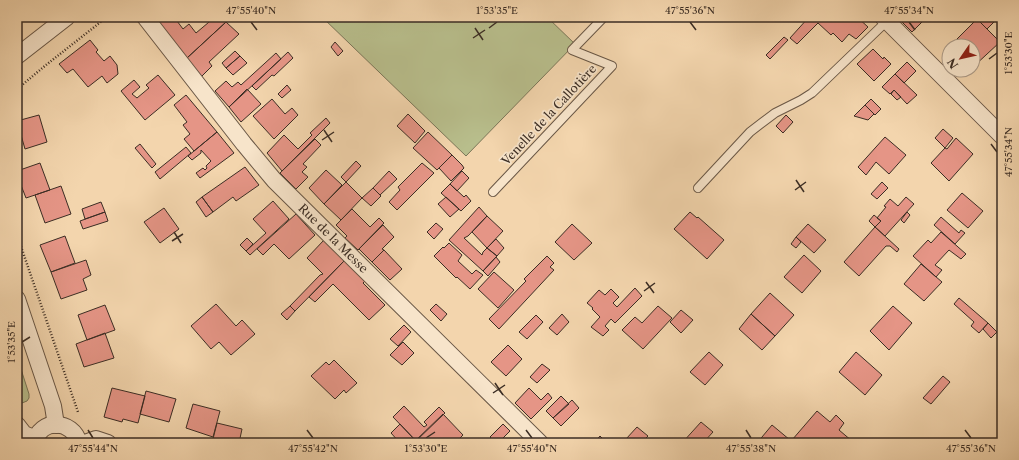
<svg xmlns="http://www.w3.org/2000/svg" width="1019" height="460" font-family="'Libre Caslon Text',serif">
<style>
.green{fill:#b8be8c;stroke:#7a7658}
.building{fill:#e59586;stroke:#3b2d24}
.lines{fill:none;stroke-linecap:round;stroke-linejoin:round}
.lane-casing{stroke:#695746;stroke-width:10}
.street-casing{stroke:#695746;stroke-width:18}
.path{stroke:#3b2d24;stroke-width:2.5;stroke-dasharray:1 2;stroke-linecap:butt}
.lane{stroke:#f7e4ca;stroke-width:8}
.street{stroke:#f7e4ca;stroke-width:16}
.ticks{fill:none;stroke:#3b2d24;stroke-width:1.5}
.labels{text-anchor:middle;stroke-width:3.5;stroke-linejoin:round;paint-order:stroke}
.street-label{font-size:12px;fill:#3b2d24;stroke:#f7e4ca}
.neatline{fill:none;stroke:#3b2d24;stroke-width:1.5}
.ticks-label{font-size:10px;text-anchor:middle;fill:#3b2d24}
</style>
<rect width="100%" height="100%" fill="#f3d5ad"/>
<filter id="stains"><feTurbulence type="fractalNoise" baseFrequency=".005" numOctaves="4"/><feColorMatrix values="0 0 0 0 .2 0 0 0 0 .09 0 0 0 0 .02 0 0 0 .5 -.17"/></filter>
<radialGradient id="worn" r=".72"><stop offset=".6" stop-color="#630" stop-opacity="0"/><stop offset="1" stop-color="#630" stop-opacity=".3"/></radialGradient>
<path class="green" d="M322,17H547L575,44L466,156Z
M17,361L19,363L29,394V398L27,401L22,403L17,402Z"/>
<path class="building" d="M163,17H174L183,29L189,24L196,33L215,17H221L226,22L187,58L158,21Z
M809,17H857L868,27L856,39L849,34L842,42L833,33L831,35L818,23L797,44L790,38Z
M897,17H927L912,32Z
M977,17H991L995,21L987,29L976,18Z
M977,19L1000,42L973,67V46H950Z
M226,22L239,34L209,62L212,66L201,77L187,58Z
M784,37L788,40L770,59L766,55Z
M90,40L98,50L96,52L104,61L110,56L117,65L118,74L107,83L102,76L88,87L73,69L67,73L59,64Z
M335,42L343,51L338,56L331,47Z
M873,49L883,59L884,57L891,64L874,81L857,64Z
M235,51L240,56L226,68L222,63Z
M288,52L293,58L274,76L272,75L256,90L252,86Z
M276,53L281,59L229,107L215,91L226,81L232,87L238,82L241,85Z
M240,56L247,63L233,75L226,68Z
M907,62L916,71L904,83L895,74Z
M895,74L917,95L907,104L894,90L890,94L882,87Z
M158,75L175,95L145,120L121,91L134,80L140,87L132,94L137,98L149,88L146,85Z
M287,85L291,90L282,98L278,94Z
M247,89L261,104L241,122L229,107Z
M894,90L901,97L897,100L891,94Z
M186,95L217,132L194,151L184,139L190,134L183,125L187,122L174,105Z
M272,99L285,114L292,108L298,115L274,139L253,116Z
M871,99L881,109L875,115L865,105Z
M865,105L874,114L868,120L854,116Z
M408,114L425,131L415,143L397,126Z
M39,115L47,142L25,149L17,121Z
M786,115L793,122L783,133L776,126Z
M326,118L330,123L282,171L267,153L284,135L298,149L312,135L310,133Z
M943,129L953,138L945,148L935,138Z
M217,132L234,153L200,178L196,173L203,168L205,170L207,168L206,166L211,161L201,150V153L192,160L188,156Z
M428,132L452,155L437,170L413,148Z
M885,137L906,155L889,174L876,162L866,175L858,167Z
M956,138L973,154L949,181L931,163L945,148L947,149Z
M315,139L321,145L303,164L307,167L302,172L308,177L296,189L280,173Z
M140,144L156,164L152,168L135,148Z
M186,147L191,153L160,179L155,172Z
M452,155L462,165L464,168L451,181L439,168Z
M356,161L361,166L346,182L341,177Z
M40,163L50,190L26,198L17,175V171Z
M422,163L434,173L397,210L389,202L400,190L398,187Z
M245,167L259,185L236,201L233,197L213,212L202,197Z
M326,170L342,185L324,204L309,188Z
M389,171L397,179L380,195L373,188Z
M462,171L469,178L457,191L450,184Z
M346,182L362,198L341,220L324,204Z
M882,182L888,188L877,199L871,194Z
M450,184L464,197L466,195L471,201L461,211L441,193Z
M61,186L71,214L45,223L35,195Z
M373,188L381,196L371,206L362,198Z
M962,193L983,211L968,228L947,210Z
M202,197L213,212L206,217L196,202Z
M446,197L459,209L450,217L438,204Z
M906,197L914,204L885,236L875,227L881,221L877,218L886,207L884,206L890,199L898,206Z
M273,201L289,219L250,255L246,251L266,233L253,219Z
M101,202L105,212L85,219L82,209Z
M479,207L487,216L468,236L464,238L482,255L483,252L487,248L497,256L483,271L449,240Z
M164,208L179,229L160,243L144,222Z
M352,209L370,227L379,218L384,223L358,250L345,238L347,236L336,225Z
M105,212L108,221L83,229L80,221Z
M690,212L697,218L698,217L724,240L707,259L674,229Z
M907,212L910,215L904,223L901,220Z
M296,214L315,235L289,259L274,244L263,255L257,249Z
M874,215L881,221L875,227L869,221Z
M487,216L503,231L487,248L472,232Z
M941,217L959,233L961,230L965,233L955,244L934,225Z
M436,223L443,229L434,239L427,232Z
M572,224L592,243L574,260L555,242Z
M808,224L826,240L814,253L796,237Z
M383,225L394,237L382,249L384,250L372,262L359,249Z
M875,227L899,249L897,252L890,246H886L859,276L844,262Z
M941,232L966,254L961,259L949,250L935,265L942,270L936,277L913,256L928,240L931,243Z
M65,236L75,263L51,272L40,245Z
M796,237L801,242L796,248L791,244Z
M247,238L253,244L246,251L240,245Z
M496,239L504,248L497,256L487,248Z
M324,240L344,261L295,311L290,306L320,275L323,274L307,258Z
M449,243L462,255L458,261L472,274L476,270L483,275L470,289L457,277L456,278L434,256L443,247L444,248Z
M384,250L402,269L390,280L372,262Z
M804,255L821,271L802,293L784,277Z
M547,256L554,263L550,267L554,270L499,329L489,319L526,281L524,279Z
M496,257L500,262L488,276L483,271Z
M86,260L91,275L83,279L87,290L61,299L51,272Z
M344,261L365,281L363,283L385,305L369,320L333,284L315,302L309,297Z
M921,264L942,282L924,301L904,284Z
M494,272L514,290L498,308L478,289Z
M635,288L642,296L615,323L611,319L605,326L609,330L603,336L591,327L600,317L592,309L593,308L587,303L599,290L605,295L611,289L619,297L613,303L617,307Z
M770,293L794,315L775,336L751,314Z
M959,298L988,323L979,333L971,326L974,322L954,304Z
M216,304L236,326L242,320L255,334L231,355L219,342L211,349L191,326Z
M436,304L447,314L441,321L430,310Z
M105,305L115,330L87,340L78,315Z
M290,306L295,311L287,320L281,314Z
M658,306L672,318L643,349L622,330L635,317L642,323Z
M893,306L912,323L889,350L870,331Z
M681,310L693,320L681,333L670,322Z
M562,314L569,322L557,335L549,328Z
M751,314L775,336L762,350L739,329Z
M536,315L543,322L527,339L519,332Z
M988,323L997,332L991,338L983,329Z
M404,325L411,332L398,346L390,339Z
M105,333L114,358L84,367L76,344Z
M403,342L414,353L402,365L390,355Z
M508,345L522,359L506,376L491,362Z
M709,352L723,365L705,385L690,372Z
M856,352L882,375L865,395L839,372Z
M334,360L357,383L346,393L344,390L335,399L311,376L326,362L329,365Z
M542,364L550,370L537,383L530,377Z
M943,376L950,382L931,404L923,398Z
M112,388L145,396L138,423L123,419L122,422L104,417Z
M529,388L541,400L548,393L552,398L531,419L515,403Z
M146,391L176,399L169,422L140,414Z
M561,396L569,404L553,418L546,411Z
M572,400L579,408L561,426L553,418Z
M193,404L220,411L213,437L186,428Z
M404,406L424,427L427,425L424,422L439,407L445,413L416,441L393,417Z
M817,411L830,422L836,415L844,423L839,430L852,441L850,443H796L792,440Z
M443,414L463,435L455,443H449L446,439L442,443H437L433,439L428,443H413Z
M701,422L713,432L703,443H682Z
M217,423L242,429L239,443H212Z
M400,424L416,441L413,443H400L391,433Z
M503,424L510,431L498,443H496L490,437Z
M772,425L790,440L787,443H757Z
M637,427L648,436L641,443H631L626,439Z
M600,436L607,443H594Z"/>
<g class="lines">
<g class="lane-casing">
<path id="lane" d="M698,188L750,132L763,122L775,113L801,100L812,93L887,21
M493,192L612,66L572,50L604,17"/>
</g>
<g class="street-casing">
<g id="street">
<path id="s1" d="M145,17L244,144L274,180L540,443"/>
<path d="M883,17L1002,136"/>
<path d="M17,56L67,17"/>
<path d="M17,299L53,406L56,425"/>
<path d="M17,425L24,434L36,439"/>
<path d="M35,443C39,418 73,419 79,443"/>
<path d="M85,443L96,439L108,443"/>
</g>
</g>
<path class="path" d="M17,91L22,85L46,65L107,17
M17,235L78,412"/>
<use href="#lane" class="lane"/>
<use href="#street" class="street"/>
</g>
<path class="ticks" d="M251,22L257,30M690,22L696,30M909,22L915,30M475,28L483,40M489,28L497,22M473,38L485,30M989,59L997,53M324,130L332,142M322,140L334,132M991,144L997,152M796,180L804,192M795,190L806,182M174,232L181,243M172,241L183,234M646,282L654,293M644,291L655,283M22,342L30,337M495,383L503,395M493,393L505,385M88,430L93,438M307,430L313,438M526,430L532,438M746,430L751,438M965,430L971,438M426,438L435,432"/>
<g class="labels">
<g class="street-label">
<text transform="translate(549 115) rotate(-47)" y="4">Venelle de la Callotière</text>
<text dy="4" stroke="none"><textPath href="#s1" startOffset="291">Rue de la Messe</textPath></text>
</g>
</g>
<rect width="1019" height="460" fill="none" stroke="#f3d5ad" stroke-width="44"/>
<g transform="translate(961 58) rotate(236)"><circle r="19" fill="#f7e4ca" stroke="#ac9b88"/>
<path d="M0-3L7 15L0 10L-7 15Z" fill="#8f2418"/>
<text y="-6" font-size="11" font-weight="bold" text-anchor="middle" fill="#3b2d24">N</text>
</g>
<rect x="22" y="22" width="975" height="416" class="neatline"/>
<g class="ticks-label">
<text x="251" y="14">47°55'40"N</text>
<text x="497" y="14">1°53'35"E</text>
<text x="690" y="14">47°55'36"N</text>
<text x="909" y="14">47°55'34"N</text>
<text transform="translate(1008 53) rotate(-90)" y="4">1°53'30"E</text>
<text transform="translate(1008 152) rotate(-90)" y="4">47°55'34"N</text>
<text transform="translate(11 342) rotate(-90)" y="4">1°53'35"E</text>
<text x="93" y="452">47°55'44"N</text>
<text x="313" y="452">47°55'42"N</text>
<text x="426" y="452">1°53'30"E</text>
<text x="532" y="452">47°55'40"N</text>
<text x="751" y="452">47°55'38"N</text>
<text x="971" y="452">47°55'36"N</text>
</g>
<rect width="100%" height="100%" filter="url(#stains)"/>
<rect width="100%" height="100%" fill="url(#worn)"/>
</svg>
